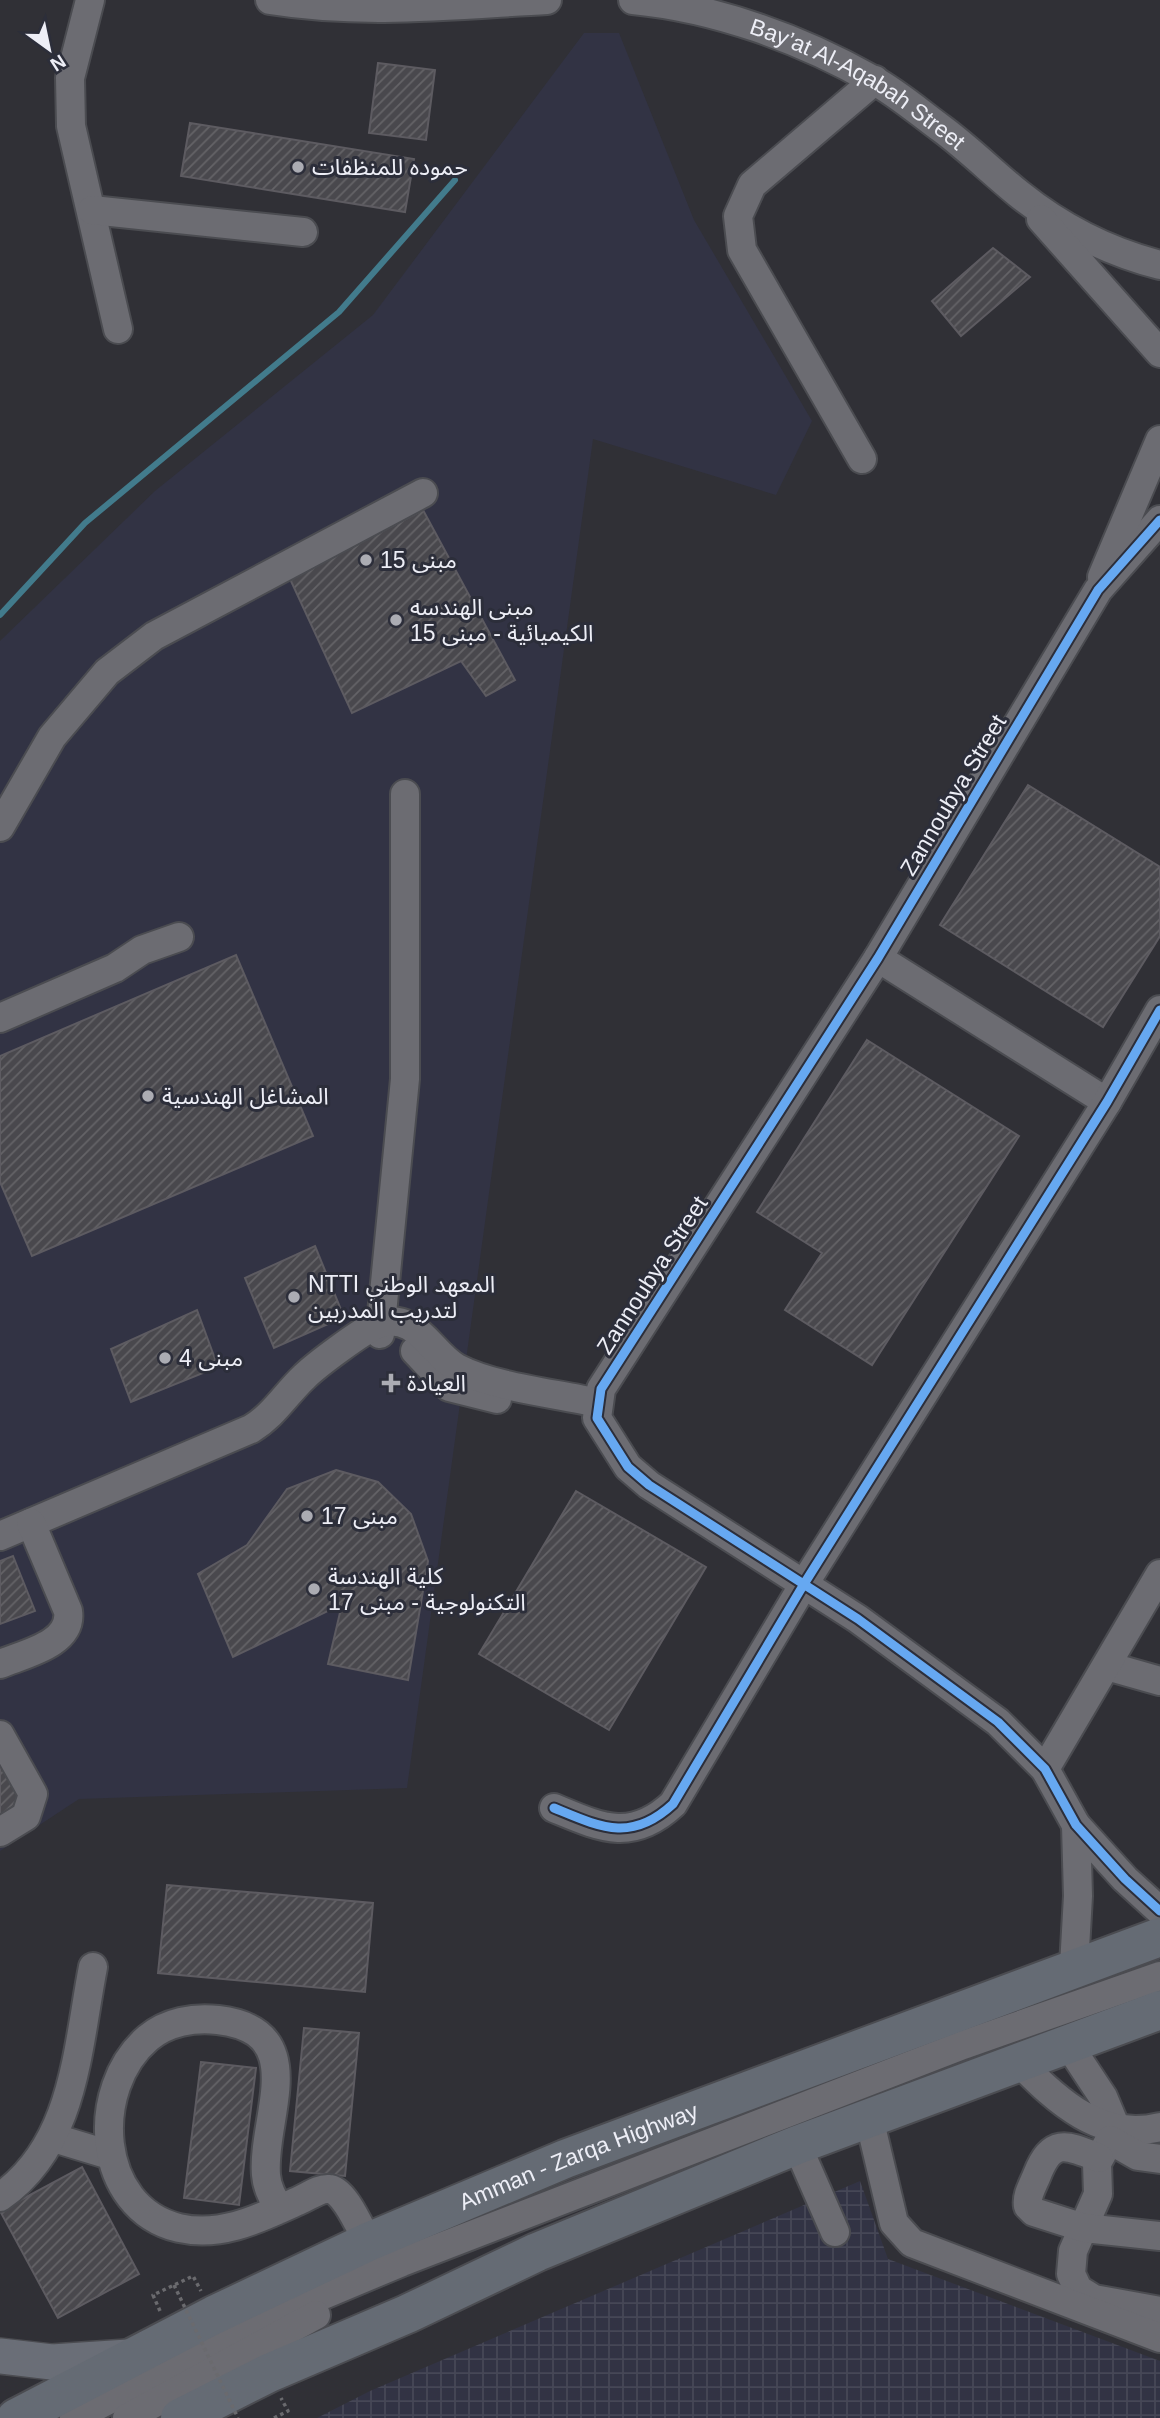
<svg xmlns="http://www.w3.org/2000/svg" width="1160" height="2418" font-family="Helvetica,'Noto Sans Arabic',sans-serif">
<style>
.built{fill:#323344}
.industrial{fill:url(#industrial-grid)}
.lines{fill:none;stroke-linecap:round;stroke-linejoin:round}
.stream{stroke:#427b8c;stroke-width:6}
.building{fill:url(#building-hatch);stroke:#5d5b61;stroke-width:2}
.minor-casing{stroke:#4b4c51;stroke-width:32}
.major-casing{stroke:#4b4c51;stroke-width:38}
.highway-casing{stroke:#4b4c51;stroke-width:42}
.path{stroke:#6a6a6e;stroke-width:3.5;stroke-dasharray:3.5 3.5;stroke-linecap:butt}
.minor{stroke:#6c6c72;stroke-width:28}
.major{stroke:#6a6e77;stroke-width:35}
.highway{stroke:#656b74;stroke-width:38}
.path-bridge{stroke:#6a6a6e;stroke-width:3.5;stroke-dasharray:3.5 3.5;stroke-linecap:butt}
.cycleway-casing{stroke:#2c2e3a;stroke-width:13}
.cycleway{stroke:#66a8f1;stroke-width:9}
.poi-dot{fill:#abacb3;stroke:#2c2e3a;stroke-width:2.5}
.labels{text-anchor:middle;stroke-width:6;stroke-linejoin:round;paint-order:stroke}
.street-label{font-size:23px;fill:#edeef6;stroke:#2c2e3a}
.poi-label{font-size:23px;fill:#edeef6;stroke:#2c2e3a;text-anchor:start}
</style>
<defs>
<pattern id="industrial-grid" width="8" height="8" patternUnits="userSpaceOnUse" patternTransform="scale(1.75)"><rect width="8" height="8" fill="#323344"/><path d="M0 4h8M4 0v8" fill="none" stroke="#464756"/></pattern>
<pattern id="building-hatch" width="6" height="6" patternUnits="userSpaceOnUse" patternTransform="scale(1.75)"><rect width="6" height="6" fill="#49484d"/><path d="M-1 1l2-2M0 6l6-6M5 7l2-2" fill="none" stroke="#646367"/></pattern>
</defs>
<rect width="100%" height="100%" fill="#303036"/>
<path class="built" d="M584,33H619L694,220L812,421L776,495L593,439L407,1788L79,1799L0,1851V641L155,491L373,315Z"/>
<path class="industrial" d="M860,2181L888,2259L1160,2361V2418H317L370,2391Z"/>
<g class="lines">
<path class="stream" d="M0,615L85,523L339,312L455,180"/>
</g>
<path class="building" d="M378,63L435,70L426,140L369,133Z
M190,123L414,159L405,212L181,176Z
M993,248L1030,277L961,336L932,301Z
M423,510L515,680L486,696L461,661L352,713L290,579Z
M1028,785L1160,867V936L1103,1027L940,925Z
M236,955L313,1136L32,1256L0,1182V1056Z
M867,1040L1019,1136L872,1365L785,1310L822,1253L757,1212Z
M315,1246L344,1317L274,1348L245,1278Z
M197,1310L218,1367L131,1402L111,1349Z
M336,1470L378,1482L411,1514L428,1561L408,1680L328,1664L342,1604L233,1657L198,1574L247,1545L287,1489Z
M576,1491L706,1567L609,1730L479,1654Z
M13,1556L35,1611L0,1624V1561Z
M0,1761L26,1802L0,1818Z
M167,1885L373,1903L365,1992L158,1973Z
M304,2028L359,2033L345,2176L290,2171Z
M201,2062L256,2068L239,2205L184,2198Z
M82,2167L139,2274L58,2318L0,2211Z"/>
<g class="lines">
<g class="minor-casing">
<g id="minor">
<path d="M90,0L70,78L71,126L118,329"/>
<path d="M270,0C362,15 454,5 547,0"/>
<path id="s1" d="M633,0C716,8 801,39 873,80C897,93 920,113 942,129C969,149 993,173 1019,194C1060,227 1109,252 1160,265"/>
<path d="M92,210L303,232"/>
<path d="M1041,219L1160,353"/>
<path d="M862,459L742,250L738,216L752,185L875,80"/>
<path d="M1160,520L1098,590L878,958L601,1389L597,1418L628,1467L649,1485L858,1619L998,1722L1045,1769L1076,1825L1125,1879L1160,1911"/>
<path d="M1102,577L1160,440"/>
<path d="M0,827L52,737L107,672L154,636L423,493"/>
<path d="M878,958L1107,1102"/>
<path d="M0,1018L115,968L142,950L179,937"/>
<path d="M380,1334L405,1079V794"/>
<path d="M415,1351L449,1387L497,1399"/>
<path d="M0,1536L251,1429C274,1415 285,1395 304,1377C316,1365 363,1330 378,1324C416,1310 431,1354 457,1368C496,1388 555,1393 598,1403"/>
<path d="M0,1664C24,1654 73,1644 68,1611L31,1523"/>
<path d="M1107,1666L1160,1681"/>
<path d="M0,1735L33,1794L26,1816L0,1832"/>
<path d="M1045,1769L1160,1574"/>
<path d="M554,1808C600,1827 631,1843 673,1804L804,1584L1107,1102L1160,1010"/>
<path d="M1074,1966L1078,1896L1076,1825"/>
<path d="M1068,2044L1103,2097L1116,2128L1097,2163L1098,2194L1073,2251L1071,2274L1078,2289L1094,2299L1160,2311"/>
<path d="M1019,2062C1057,2101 1101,2142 1160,2127"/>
<path d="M869,2118L894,2223L912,2243L1160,2338"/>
<path d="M54,2138L110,2155"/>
<path d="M1110,2140L1138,2156L1160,2159"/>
<path d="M797,2145L835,2232"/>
<path d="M1099,2158C1067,2145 1052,2137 1037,2175C1033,2185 1026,2196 1028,2206L1034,2212L1084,2228L1160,2236"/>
<path d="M0,2197C75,2145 77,2049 93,1967"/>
<path d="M280,2209C273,2199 267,2188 266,2175C261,2118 313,2031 218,2020C194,2017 167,2022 148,2038C89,2088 95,2208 179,2228C223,2238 262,2217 300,2200C309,2196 320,2188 329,2189C344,2189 361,2230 368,2242"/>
<path d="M74,2418L247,2327L402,2262L963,2045L1160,1976"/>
<path d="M127,2418L316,2315"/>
</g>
</g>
<g class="major-casing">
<path id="major" d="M0,2356L52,2362L128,2357"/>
</g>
<g class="highway-casing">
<g id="highway">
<path id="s2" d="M16,2418L214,2315L368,2242L565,2159L1160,1937"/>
<path d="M180,2418L269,2373L407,2314L537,2252L797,2145L1160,2010"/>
</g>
</g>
<path class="path" d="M160,2311L153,2295L193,2276L201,2291
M274,2418L288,2411L281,2398"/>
<use href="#minor" class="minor"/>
<use href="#major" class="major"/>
<use href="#highway" class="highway"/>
<path class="path-bridge" d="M174,2285L238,2418"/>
<g class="cycleway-casing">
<path id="cycleway" d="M1160,520L1098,590L878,958L601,1389L597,1418L628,1467L649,1485L858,1619L998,1722L1045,1769L1076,1825L1125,1879L1160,1911
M554,1808C600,1827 631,1843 673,1804L804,1584L1107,1102L1160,1010"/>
</g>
<use href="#cycleway" class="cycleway"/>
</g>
<g class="poi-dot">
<circle cx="298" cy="167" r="7"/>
<circle cx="366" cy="560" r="7"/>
<circle cx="396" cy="620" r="7"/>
<circle cx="148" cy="1096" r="7"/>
<circle cx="294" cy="1297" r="7"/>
<circle cx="165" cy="1358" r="7"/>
<path d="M387.5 1372.5h7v7h7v7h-7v7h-7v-7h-7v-7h7z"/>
<circle cx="307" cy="1516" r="7"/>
<circle cx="314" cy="1589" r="7"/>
</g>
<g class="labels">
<g class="street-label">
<text dy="8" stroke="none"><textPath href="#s1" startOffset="243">Bay’at Al-Aqabah Street</textPath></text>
<text transform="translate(953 795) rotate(-59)" y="8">Zannoubya Street</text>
<text transform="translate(652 1275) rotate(-57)" y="8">Zannoubya Street</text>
<text dy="8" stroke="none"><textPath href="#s2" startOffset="621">Amman - Zarqa Highway</textPath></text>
</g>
<g class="poi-label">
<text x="312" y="175">حموده للمنظفات</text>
<text x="380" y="568">مبنى 15</text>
<text x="410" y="615">مبنى الهندسه<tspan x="410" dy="26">الكيميائية - مبنى 15</tspan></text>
<text x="162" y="1104">المشاغل الهندسية</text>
<text x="308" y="1292">NTTI المعهد الوطني<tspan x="308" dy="26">لتدريب المدربين</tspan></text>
<text x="179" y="1366">مبنى 4</text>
<text x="407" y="1391">العيادة</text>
<text x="321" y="1524">مبنى 17</text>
<text x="328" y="1584">كلية الهندسة<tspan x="328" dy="26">التكنولوجية - مبنى 17</tspan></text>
</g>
</g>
<g transform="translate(49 49) rotate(147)" stroke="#2c2e3a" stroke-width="5" paint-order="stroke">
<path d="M0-5L12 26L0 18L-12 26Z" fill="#edeef6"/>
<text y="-10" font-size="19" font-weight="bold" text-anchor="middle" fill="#edeef6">N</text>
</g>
</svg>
